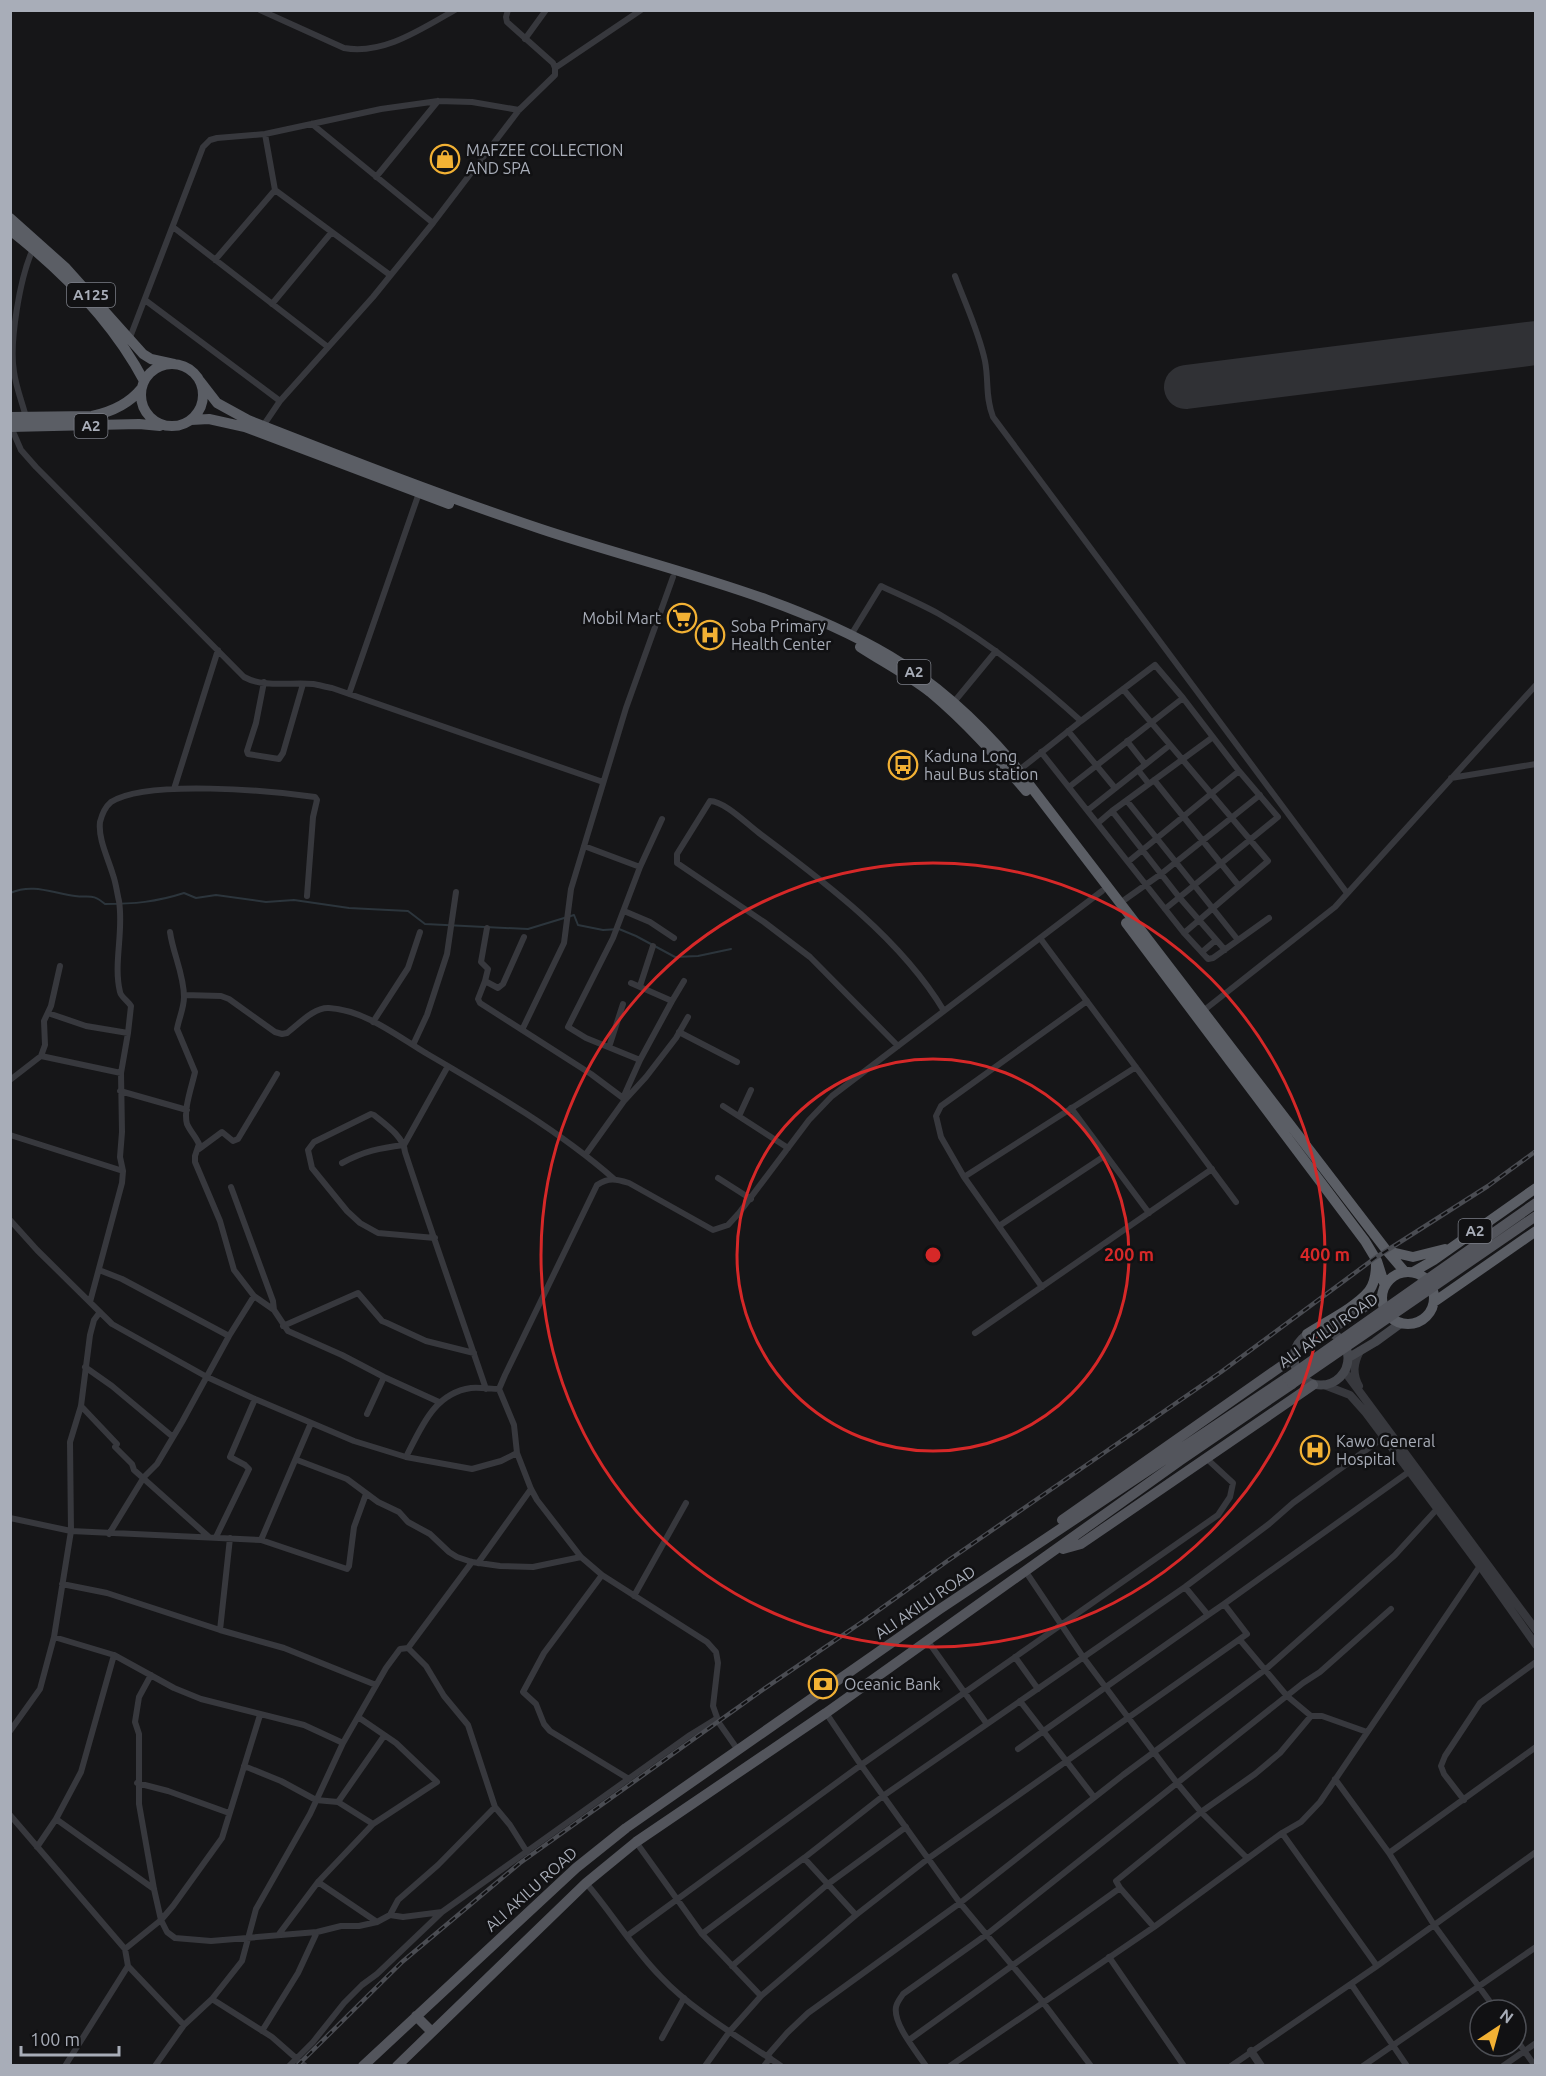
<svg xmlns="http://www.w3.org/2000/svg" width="1546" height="2076" font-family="Ubuntu,sans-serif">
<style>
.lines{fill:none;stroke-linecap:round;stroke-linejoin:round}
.stream{stroke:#2c353c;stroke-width:2}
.runway{stroke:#303135;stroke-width:44}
.minor{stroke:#37383d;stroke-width:6}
.tertiary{stroke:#37383d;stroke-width:8}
.secondary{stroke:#45474d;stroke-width:9}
.primary{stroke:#53555c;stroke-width:10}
.trunk{stroke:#5b5e65;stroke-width:10}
.rail-casing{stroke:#4a4c52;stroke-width:4.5}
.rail{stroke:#111113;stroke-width:2;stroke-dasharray:7;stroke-linecap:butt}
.primary-bridge{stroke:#53555c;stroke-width:10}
.ring{fill:none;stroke:#d62828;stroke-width:3}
.labels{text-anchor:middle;stroke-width:5;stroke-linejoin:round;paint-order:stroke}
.shield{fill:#111113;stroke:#7b7e86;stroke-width:1.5}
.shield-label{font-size:15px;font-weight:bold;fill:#a8adb8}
.poi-label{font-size:16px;fill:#a8adb8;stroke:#111113;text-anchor:start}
.street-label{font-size:16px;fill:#a8adb8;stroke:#111113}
.centre{fill:#d62828;stroke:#111113;stroke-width:3}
.ring-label{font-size:18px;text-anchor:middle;font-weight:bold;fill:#d62828;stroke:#111113;stroke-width:5;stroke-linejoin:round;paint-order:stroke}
</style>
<rect width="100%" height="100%" fill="#161618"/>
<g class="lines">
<path class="stream" d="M10,893C33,883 52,893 75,896C90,898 92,893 105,904C134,904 156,902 184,893L196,898L216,895L266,902L294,900L349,908L408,911L425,924L528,929L574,915L578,925L603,930L619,929L636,936L675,957L698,956L731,949"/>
<path class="runway" d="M1186,387L1536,343"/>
<path class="minor" d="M260,10L344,48C384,55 421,29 455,10
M525,39L546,10
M555,68L641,10
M312,124L433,223
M265,134L275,190L390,275
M376,177L438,101
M173,227L328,347
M215,260L275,190
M955,276C965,303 979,332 985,361C989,382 985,396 993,417L1347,893
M145,300L280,401
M272,304L331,233
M129,340L203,147L210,140L217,138L265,134L381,109L438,101L472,102L519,110
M26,417C22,402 16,387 14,372C9,342 20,277 33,249
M263,426L280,401L373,297L433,223L519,110L555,75V68L553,63L507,22L506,17L508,10
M11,427L21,450L36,467L244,677C264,688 291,682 313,684C319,685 326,687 332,688L603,782
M851,635L881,586C900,595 921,604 939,614C991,644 1037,681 1081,721L1018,771
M264,682L256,723L247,751L248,754L279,759L283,753L303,684
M1123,689L1268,861L1184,933
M349,694L419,493
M954,702L996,651
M1081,721L1155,665L1183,698
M1068,731L1115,788
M1127,741L1145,764
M1041,752L1184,933L1208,959L1213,958L1269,918
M1138,770L1149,784
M1451,778L1536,764
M1154,780L1239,886
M1069,787L1183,698L1239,771L1278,817L1165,909
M174,789L218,650
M1127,801L1238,940
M1088,810L1170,745
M1112,811L1213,737
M1098,823L1112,811L1179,897L1225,950
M584,846L640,867
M1129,861L1239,771
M1120,903L1161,874L1260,795
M624,911L650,922L674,938
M170,932C173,954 184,974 184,997C184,1008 179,1018 177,1029L195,1072C192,1086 183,1110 187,1124C190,1131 196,1137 199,1144L195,1156V1162L220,1221L234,1270L254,1296L274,1310
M524,937L503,984L498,988L485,981L478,999L480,1003L591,1074L623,1098L624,1101
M1040,938L1236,1202
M1202,952L1216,940
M485,981L488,969L481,962L487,928
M640,986L653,946
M184,995L221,996L229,999L275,1032L282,1034L287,1033C299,1024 314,1007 329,1008C364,1010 396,1035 424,1052C489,1090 557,1129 614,1179
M672,1001L684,981
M1203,1011L1335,907L1536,685
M48,1013L86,1026L128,1033
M373,1022L408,968L420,932
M522,1030L564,943L571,889L626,708L673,577
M679,1032L737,1062
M413,1045L427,1015L447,954L456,892
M898,1046L810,957L764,922L677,863V854L710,801C724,801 747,824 759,833C826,883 901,939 944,1011
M609,1047L623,1004
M41,1056L121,1073
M640,1060L586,1038L568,1027L613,938L640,867L662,819
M10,1080L41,1056L45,1045L44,1021L51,1006L60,966
M120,1091L187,1110
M623,1098L640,1060L672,1001L631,983
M723,1106L788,1148
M1071,1108L1149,1213
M739,1116L751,1090
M10,1135L123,1171
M199,1149L222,1132L233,1141L238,1139L277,1074
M586,1154L624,1101L646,1077L676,1038L688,1017
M342,1163C364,1151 380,1148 404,1145L448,1066
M964,1177L1136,1067
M718,1178L751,1199
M231,1187L273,1301L274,1310L288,1331L342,1355L384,1377L439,1402
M10,1220L37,1250L112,1324L207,1377L255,1399L354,1441L406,1457L472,1469L501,1461L517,1453
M999,1226L1106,1155
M435,1238L378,1233L360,1223L347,1211L312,1168L308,1150L314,1142L371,1114L374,1115C385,1124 404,1137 405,1152C431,1231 459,1310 486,1389
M99,1270L122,1279L229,1336
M1042,1287L964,1177L941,1137L936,1116L941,1106L1087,1001
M90,1302L122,1183L123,1171L120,1157L122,1132L121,1073L128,1033L131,1006C128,1001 121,997 120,992C113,963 124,932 119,901C117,893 116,883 113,875C108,858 98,839 100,822C102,814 105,807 111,802C147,779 272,791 315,797L317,800L313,817L307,896
M283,1326L358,1293L382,1321L387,1323L426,1341L474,1353
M975,1333L1212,1169
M85,1367L112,1386L173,1437
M81,1406L117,1444L115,1447L132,1464L134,1470L209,1537
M367,1414L384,1377
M406,1457C421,1428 434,1393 471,1388C480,1387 490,1389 499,1389
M297,1460L347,1479L378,1502L399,1512L408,1522L430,1534L449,1552L457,1557L472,1562L500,1566L533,1567L581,1557
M10,1518L71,1531L261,1540L347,1569L349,1566L354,1527L366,1494
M109,1534L144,1477L157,1464L182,1422L229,1336L254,1296
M216,1537L249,1469L245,1465L230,1457L255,1399
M261,1540L311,1423
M478,1563L531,1489
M1026,1572L1083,1657L1177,1783L1201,1812L1247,1858
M602,1575L544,1653L523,1692L536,1704L544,1724L550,1731L629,1779
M62,1584L107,1593L220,1630L284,1648L376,1685
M634,1596L686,1503
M1224,1604L1410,1471
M220,1630L230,1538
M54,1637L114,1655L174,1688L201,1699L304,1725L343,1743
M927,1640L987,1724
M1240,1640L1287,1696L1311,1716H1322L1367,1732
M408,1648L426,1666L444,1696L468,1725L495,1807L510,1825L527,1852
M1015,1657L1038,1689
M151,1675L139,1697L135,1722L139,1734V1804L154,1889L161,1920L167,1932L175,1938L211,1941L317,1932L341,1926H359L377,1922L390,1915L403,1917L442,1912L690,1735L716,1719
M1020,1701L1094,1797
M826,1713L861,1765L960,1903L1042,2001L1091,2066
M10,1731L40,1689L54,1637L71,1531L70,1442L81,1406L90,1335L94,1320L100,1312
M1018,1749L1208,1615
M738,1750L719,1723L713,1706L718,1663L716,1652L707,1642L602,1575L581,1557L537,1500L531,1489L517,1453L514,1425L499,1389L505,1375L597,1185C609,1177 616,1179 629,1183L713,1230L728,1225L739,1213L809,1120L832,1096L1102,891
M244,1766L281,1781L316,1800L338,1802L373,1824
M1335,1779L1389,1853L1434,1925L1496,2010
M137,1783L168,1791L229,1813
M1464,1800L1444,1774L1441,1766L1445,1756L1480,1703L1536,1662
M338,1802L384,1736
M10,1815L125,1949L128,1966L184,2025
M56,1819L154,1889
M1282,1833L1377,1966
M636,1842L702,1934L761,1996
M37,1847L56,1819L81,1772L114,1655
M1389,1853L1536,1747
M804,1858L856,1915
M318,1882L377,1922
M586,1883C612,1913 633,1949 661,1977C693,2011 742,2039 781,2066
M1120,1888L1116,1881L1201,1812L1255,1774L1280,1753L1311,1716
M390,1915L398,1900L438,1865L495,1807
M279,1934L318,1882L373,1824L437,1782L396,1743L358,1717
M702,1934L804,1858L883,1796L1185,1587L1269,1524L1293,1503L1384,1437
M627,1936L861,1765L1218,1515L1230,1497L1233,1483L1206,1458
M125,1949L161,1920L173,1906L222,1838L260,1715
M1109,1957L1184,2066
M732,1966L828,1884L906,1827
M1351,1984L1407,2066
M212,1999L272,2037L305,2066
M262,2031L298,1973L317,1932
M662,2038L684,1998
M1516,2039L1535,2066
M909,2040L1120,1888L1154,1927
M767,2056L787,2033L808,2013L960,1903L1123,1775L1266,1669L1395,1555L1437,1509
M65,2066L128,1966
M155,2066L184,2025L212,1999L242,1961L256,1909L310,1814L343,1743L386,1668L400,1649L408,1648L472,1562
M289,2066L313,2042L344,2003L362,1985L377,1974L442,1912
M705,2066L730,2031L761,1996L856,1915L929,1858L1247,1634L1224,1604L1208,1615L1185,1587
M764,2066L770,2058
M926,2066C916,2051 893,2024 896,2007C897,2002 900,1999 903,1994L986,1935L1303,1683L1320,1672L1391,1609
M950,2066L1154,1927L1282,1833L1301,1822L1320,1802L1480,1566
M1231,2066L1377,1966L1536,1852
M1363,2066L1536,1947
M1503,2066L1536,2043"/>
<path class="tertiary" d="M1345,1372L1536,1630
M1324,1385L1350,1395L1366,1413L1480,1566L1536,1645
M1359,1386C1352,1373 1354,1363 1360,1351
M1251,2051L1261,2066"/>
<path class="secondary" d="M1294 1358a27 27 0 1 1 54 0a27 27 0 1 1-54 0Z
M1328,1332L1382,1296
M1348,1358L1375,1342L1401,1323"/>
<path class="primary" d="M1062,1520L1293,1358
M1063,1549L1081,1544L1313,1385
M416,2016L432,2032
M363,2066L576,1868L626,1828L940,1609L1287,1378
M397,2066L586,1883L636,1842L826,1713L1181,1460L1292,1384"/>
<path class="trunk" d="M10,218L66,268L143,354L151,359L174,364
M10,230C62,271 113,322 144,381
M141 395a31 31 0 1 1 62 0a31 31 0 1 1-62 0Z
M200,381L217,403L248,420C345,458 442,496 541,529C658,568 783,593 890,656C937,684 977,721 1012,762L1387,1251L1405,1272
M10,417L92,416C111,412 128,405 141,389
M191,420L209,419L245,427L449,504
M10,427L139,424L160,426
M860,647C883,662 908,675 930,692C966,722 996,756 1026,791
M1126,923L1365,1241L1377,1261L1385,1286
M1387,1251L1413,1257L1445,1249
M1413,1272L1434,1260L1536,1188
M1382 1298a26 26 0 1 1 52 0a26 26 0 1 1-52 0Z
M1434,1302L1536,1231
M1307,1334C1325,1322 1355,1308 1369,1291C1375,1283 1376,1273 1376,1264"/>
<g class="rail-casing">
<path id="rail" d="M297,2066L402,1962L520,1863L761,1691L865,1620L946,1562L1221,1372L1375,1258L1488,1186L1536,1151"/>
</g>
<use href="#rail" class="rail"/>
<path class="primary-bridge" d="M1287,1378L1536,1203
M1292,1384L1536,1216"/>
</g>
<g class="ring">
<circle cx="933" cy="1255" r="196"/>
<circle cx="933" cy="1255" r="392"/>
</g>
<defs>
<g id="shop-ring" transform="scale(1.5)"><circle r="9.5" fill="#111113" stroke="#f2b134" stroke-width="1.5"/><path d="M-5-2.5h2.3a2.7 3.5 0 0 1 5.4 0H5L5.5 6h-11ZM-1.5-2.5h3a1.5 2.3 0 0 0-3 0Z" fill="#f2b134"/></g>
<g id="supermarket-ring" transform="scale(1.5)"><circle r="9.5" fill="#111113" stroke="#f2b134" stroke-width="1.5"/><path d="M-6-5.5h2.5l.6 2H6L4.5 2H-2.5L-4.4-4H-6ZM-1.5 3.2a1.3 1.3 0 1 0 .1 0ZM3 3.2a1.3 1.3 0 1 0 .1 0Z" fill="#f2b134"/></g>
<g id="hospital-ring" transform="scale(1.5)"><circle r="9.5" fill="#111113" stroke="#f2b134" stroke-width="1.5"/><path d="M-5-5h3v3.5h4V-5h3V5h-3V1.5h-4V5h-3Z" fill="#f2b134"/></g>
<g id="bus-ring" transform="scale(1.5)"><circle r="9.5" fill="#111113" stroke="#f2b134" stroke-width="1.5"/><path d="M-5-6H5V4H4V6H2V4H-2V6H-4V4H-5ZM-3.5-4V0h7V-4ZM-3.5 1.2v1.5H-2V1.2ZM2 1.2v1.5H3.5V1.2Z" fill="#f2b134"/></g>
<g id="bank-ring" transform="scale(1.5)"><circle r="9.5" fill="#111113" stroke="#f2b134" stroke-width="1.5"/><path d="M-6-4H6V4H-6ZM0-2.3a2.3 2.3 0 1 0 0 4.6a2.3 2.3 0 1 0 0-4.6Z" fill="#f2b134"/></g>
</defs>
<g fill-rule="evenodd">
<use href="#shop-ring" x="445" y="159"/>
<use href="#supermarket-ring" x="682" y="618"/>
<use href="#hospital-ring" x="710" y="635"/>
<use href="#bus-ring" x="903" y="765"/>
<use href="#hospital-ring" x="1315" y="1450"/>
<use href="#bank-ring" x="823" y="1684"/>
</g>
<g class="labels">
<g class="shield">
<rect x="67" y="283" width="48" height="24" rx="4.5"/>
<rect x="74.5" y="414" width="33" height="24" rx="4.5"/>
<rect x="897.5" y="660" width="33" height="24" rx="4.5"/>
<rect x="1458.5" y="1219" width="33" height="24" rx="4.5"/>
</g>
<g class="shield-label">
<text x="91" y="300">A125</text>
<text x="91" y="431">A2</text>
<text x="914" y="677">A2</text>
<text x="1475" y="1236">A2</text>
</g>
<g class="poi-label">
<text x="466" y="156">MAFZEE COLLECTION<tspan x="466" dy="18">AND SPA</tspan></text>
<text x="661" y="624" text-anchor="end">Mobil Mart</text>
<text x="731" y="632">Soba Primary<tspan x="731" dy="18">Health Center</tspan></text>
<text x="924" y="762">Kaduna Long<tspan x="924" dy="18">haul Bus station</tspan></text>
<text x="1336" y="1447">Kawo General<tspan x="1336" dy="18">Hospital</tspan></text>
<text x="844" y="1690">Oceanic Bank</text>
</g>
<g class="street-label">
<text transform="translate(1328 1330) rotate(-35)" y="6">ALI AKILU ROAD</text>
<text transform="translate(925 1602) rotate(-34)" y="6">ALI AKILU ROAD</text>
<text transform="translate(531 1889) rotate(-42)" y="6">ALI AKILU ROAD</text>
</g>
</g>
<circle cx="933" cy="1255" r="9" class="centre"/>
<g class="ring-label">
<text x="1129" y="1261">200 m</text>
<text x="1325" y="1261">400 m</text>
</g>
<rect width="1546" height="2076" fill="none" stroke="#a8adb8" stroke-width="24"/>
<g transform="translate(1498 2028) rotate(36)"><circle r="28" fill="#111113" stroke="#4d4f55" stroke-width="1.5"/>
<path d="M0-4.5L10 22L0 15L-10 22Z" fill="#f2b134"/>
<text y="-9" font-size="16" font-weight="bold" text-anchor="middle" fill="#a8adb8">N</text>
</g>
<path d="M21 2046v9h98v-9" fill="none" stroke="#a8adb8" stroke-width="3"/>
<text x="30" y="2046" font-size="18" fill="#a8adb8" stroke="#111113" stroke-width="4.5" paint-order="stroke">100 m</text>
</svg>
